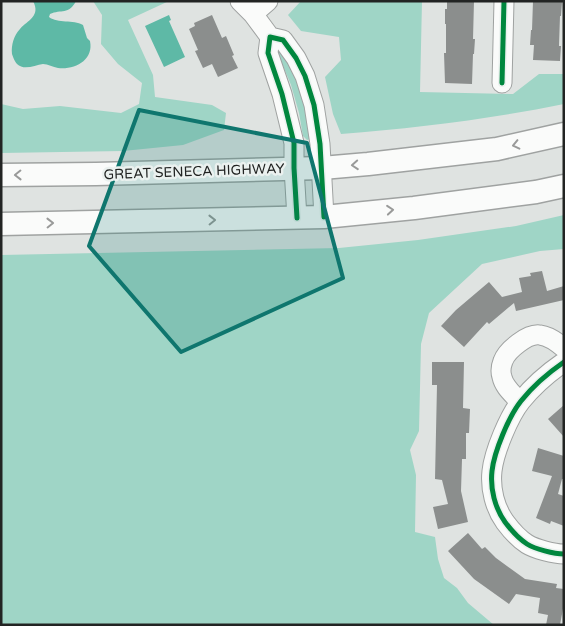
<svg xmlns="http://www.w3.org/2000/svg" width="565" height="626" font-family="'Varela Round',sans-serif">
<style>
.green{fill:#9fd5c6}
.water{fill:#5eb9a6}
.building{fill:#8b8e8d}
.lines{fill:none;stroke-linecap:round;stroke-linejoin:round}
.minor-casing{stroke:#9fa2a1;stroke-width:21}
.major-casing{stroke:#9fa2a1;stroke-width:25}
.minor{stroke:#fafbfa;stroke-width:19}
.major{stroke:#fafbfa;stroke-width:22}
.cycleway-casing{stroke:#ebf1ef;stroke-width:8}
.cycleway{stroke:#00873e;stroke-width:5}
.oneway{stroke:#999a99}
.marked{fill:#0f766e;fill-opacity:0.2;stroke:#0f766e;stroke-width:4;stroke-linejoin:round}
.labels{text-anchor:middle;stroke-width:5;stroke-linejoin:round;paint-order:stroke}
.street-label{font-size:14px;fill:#222423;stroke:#ebf1ef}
</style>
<rect width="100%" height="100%" fill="#dfe3e1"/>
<path class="green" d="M93,1H169L128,20L153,75L155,97L212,105L226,113L224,130L183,145L123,151L1,153V104L23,109L60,106L121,113L139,104L142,83L118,64L101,44L102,15Z
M301,1H422L420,92L513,94L539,74H564V104C490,119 416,128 341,134L333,114L325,77L341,60L339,37L301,31L288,15Z
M275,42L287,57L307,104L311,139L307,140L303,136L299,113L291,85L278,54Z
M564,215V249L540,251L482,264L429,313L421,344L419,431L410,450L416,475L415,532L435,537L438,559L444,578L457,588L468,603L494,625H1V255L339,248L418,240L516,226Z"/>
<path class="water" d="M33,1H76C69,15 61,9 50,14L49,17C58,24 73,19 83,25L87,38L90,41C94,60 75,70 58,68C53,67 48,64 43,64C35,65 24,71 17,64C15,62 13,57 12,54C11,45 14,35 20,29C28,20 41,16 33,1Z
M169,15L171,20L169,21L185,57L164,67L145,26Z"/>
<path class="building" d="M447,1H474L473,39H475L474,54H473L472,84L445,83L444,53H446V24H445V9H447Z
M533,1L562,2L561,16H560L559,46H561L560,61L533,60L534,45H530L531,30H532Z
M212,15L222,38L226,36L234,55L232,56L238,68L218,77L212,64L203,68L195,51L198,50L189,29L195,26L194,23Z
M542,271L547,291L564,286V300L516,311L514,303L489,324L487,322L464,347L441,326L456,310L489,282L502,297L522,292L519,278L531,276L530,273Z
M432,362H464L463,408L470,409L469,433H466V459H462L461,491L468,522L438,529L433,507L448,504L442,480L435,479L437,385H432Z
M564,405V437L548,419Z
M538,448L564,456V479H562L558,494L564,496V526L551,521L550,524L536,518L552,476L532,471Z
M468,533L482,549L485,547L496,558L525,579L557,584L556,588L564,589V603L560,625H546L548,615L538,613L540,598L516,594L509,604L474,579L448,551Z"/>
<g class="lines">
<g class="minor-casing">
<path id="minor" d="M240,1L253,14L270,37
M253,14L268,1
M502,83L504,1
M297,218L294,168V143L282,94L268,53L270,37L283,40L296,58L305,76L314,105L320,144L324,217
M564,362C548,373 533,386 521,401C509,416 494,452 492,471C490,489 495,508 505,522C511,530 519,539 527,544C535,549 554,554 564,554
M520,402C513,394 504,387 502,377C500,371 501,366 503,361C507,350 528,333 540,335C549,336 557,342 564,348"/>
</g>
<g class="major-casing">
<path id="major" d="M1,175L96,174L322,168L368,164L497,149L564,134
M1,224L324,217L414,208L536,192L564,186"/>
</g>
<use href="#minor" class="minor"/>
<use href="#major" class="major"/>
<g class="cycleway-casing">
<path id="cycleway" d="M502,83L504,1
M297,218L294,168V143L282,94L268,53L270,37L283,40L296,58L305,76L314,105L320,144L324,217
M564,362C548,373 533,386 521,401C509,416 494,452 492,471C490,489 495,508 505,522C511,530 519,539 527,544C535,549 554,554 564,554"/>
</g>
<use href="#cycleway" class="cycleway"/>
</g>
<defs><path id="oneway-chevron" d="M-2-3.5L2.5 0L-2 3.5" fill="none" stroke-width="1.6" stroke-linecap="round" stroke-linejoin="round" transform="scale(1.25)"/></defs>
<g class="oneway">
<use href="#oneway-chevron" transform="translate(516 145) rotate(167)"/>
<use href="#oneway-chevron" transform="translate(355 165) rotate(176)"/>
<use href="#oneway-chevron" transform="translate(18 175) rotate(179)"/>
<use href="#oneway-chevron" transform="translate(390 210) rotate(-5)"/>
<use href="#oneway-chevron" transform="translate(212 220) rotate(-1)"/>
<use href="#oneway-chevron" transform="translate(50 223) rotate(-1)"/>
</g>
<path class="marked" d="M139,110L307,143L343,278L181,352L89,246Z"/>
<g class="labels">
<g class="street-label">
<text transform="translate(194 171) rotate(-2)" y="5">GREAT SENECA HIGHWAY</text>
</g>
</g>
<rect width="565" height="626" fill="none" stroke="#222423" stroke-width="5"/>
</svg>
